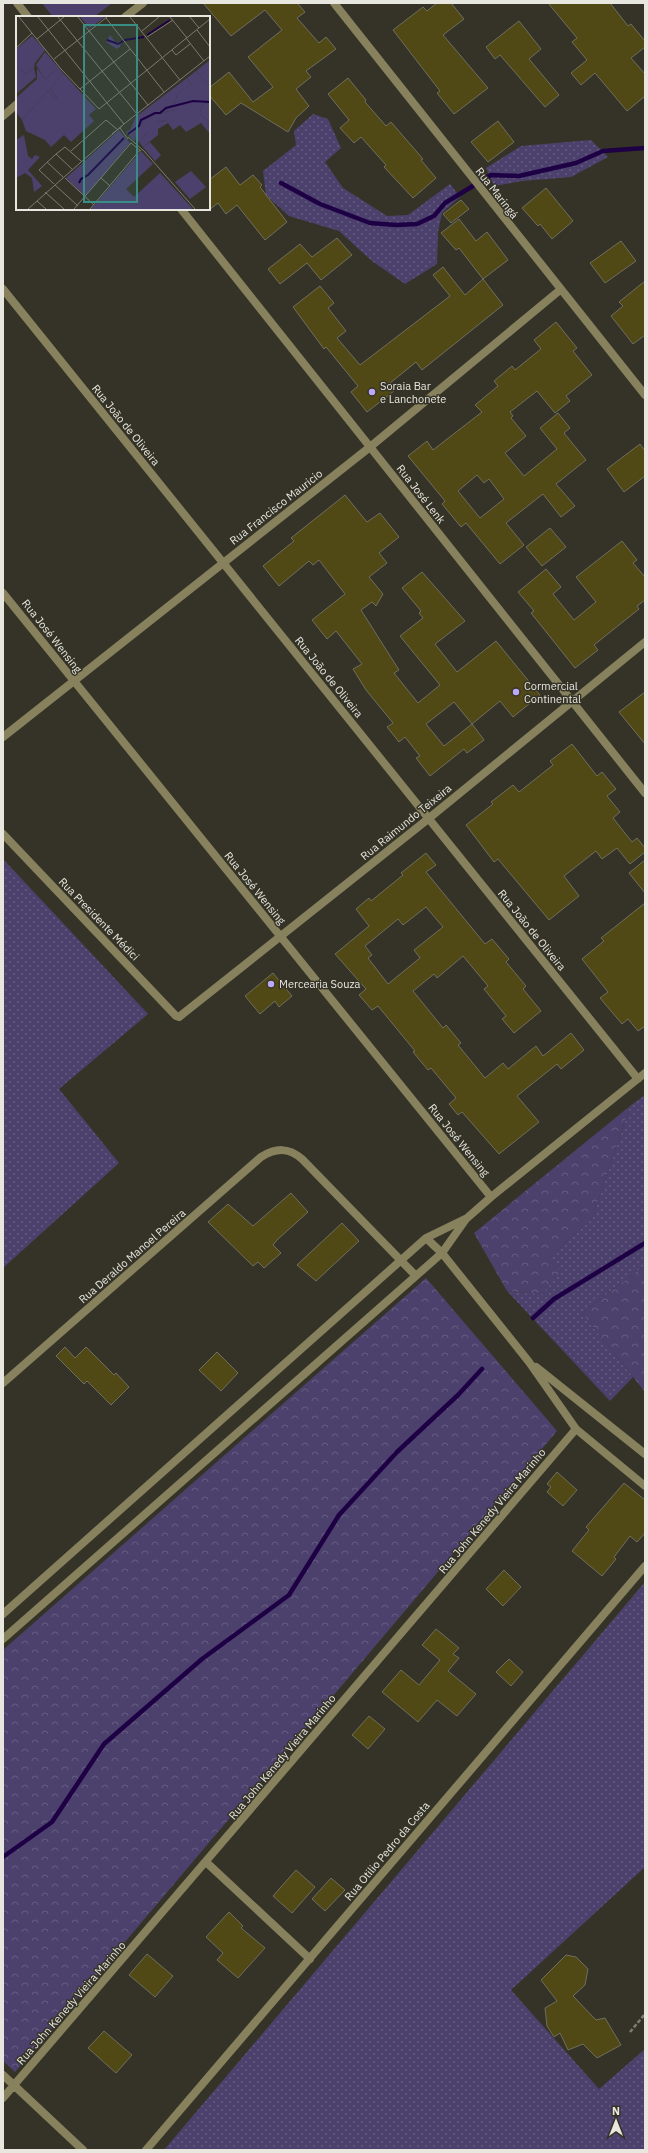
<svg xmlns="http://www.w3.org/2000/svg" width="648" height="2153" font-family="'IBM Plex Sans',sans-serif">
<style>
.grass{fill:url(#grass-dots)}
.forest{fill:url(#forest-crowns)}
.pitch{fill:#4c416c}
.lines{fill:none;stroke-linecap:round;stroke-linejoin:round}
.stream{stroke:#1e0045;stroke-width:4.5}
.building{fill:#504915;stroke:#706e5f;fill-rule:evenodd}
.path{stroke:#7d7c71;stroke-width:2.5;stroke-dasharray:4 2;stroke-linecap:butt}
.street{stroke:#87825d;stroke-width:8}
.poi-dot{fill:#bcaaf6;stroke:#353327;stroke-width:1.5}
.labels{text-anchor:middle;stroke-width:3;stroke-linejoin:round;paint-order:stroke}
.street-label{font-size:11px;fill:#e8e7df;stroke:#353327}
.poi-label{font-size:11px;fill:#e8e7df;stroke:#353327;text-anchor:start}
.inset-river{fill:none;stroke:#1e0045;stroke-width:2}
.inset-road{fill:none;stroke:#7d7b71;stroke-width:1}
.view{fill:#3a8d85;fill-opacity:0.15;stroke:#3a8d85;stroke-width:2}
.inset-edge{fill:none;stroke:#e8e7df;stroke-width:2}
</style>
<defs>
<pattern id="grass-dots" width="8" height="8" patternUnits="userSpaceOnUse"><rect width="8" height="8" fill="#4c416c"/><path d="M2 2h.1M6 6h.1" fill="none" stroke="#665c81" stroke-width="1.8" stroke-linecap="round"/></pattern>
<pattern id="forest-crowns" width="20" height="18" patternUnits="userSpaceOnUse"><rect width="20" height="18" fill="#4c416c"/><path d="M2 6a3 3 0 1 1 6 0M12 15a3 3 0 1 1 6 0" fill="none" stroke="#665c81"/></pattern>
</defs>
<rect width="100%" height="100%" fill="#353327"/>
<path class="grass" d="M313,114L328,119L341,148L325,162L343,188L387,216L408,215L450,184L460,197L442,213L438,232L437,264L405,284L372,261L339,231L289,216L266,195L263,171L296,145L294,131Z
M591,140L608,157L571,177L522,181L494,186L486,168L521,146Z
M3,859L148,1014L59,1089L119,1163L3,1268Z
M645,1095V1265L582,1313L633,1377L610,1401L507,1291L543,1294L550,1257L592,1218L630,1106Z
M645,1582V1867L511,1990L599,2089L645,2049V2150H164Z"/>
<path class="forest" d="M630,1106L592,1218L550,1257L560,1272L543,1294L507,1291L474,1233Z
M645,1265V1392L582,1313Z
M426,1278L557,1431L15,2072L3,2061V1650Z"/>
<path class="pitch" d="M42,3H112L94,17H53Z"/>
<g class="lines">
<path class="stream" d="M281,183L320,204L370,223L396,225L417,224L434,216L445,203L491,175L519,176L576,163L603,151L645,148
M533,1318L554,1299L645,1243
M3,1857L52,1822L104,1744L202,1659L289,1595L339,1515L397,1452L458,1395L482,1369"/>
</g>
<path class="building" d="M203,3H297L305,12L297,18L319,43L326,37L336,49L306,71L311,77L296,89L309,106L296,118L288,132L241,103L226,115L209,95V88L229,72L253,102L273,87L248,57L282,30L265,10L231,36Z
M437,3H451L464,19L443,35L488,88L454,114L437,93L440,91L393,30L423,7L427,11Z
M548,3H610L628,26L631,24L645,41V47L631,58L645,74V96L627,111L595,73L581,85L571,73L587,60L572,42L577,38Z
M519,21L541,49L529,59L559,95L545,107L500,55L495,59L486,47Z
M348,78L366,100L365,102L386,126L391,122L423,159L421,160L436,178L413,198L384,167L386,165L361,137L354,143L340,128L349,120L328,94Z
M498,121L514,142L488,162L471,142Z
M226,167L240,185L253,175L262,185L260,187L287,222L265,240L237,205L226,214L218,203L209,210V180Z
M546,188L573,221L552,239L540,224L538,226L522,208Z
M461,200L469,209L451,223L443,214Z
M459,219L476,241L487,232L508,260L483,279L459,248L456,250L441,233Z
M337,238L352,255L321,280L307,263L280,284L268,269L300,244L312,257Z
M621,241L636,261L605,283L590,263Z
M443,267L465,295L483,279L503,305L422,370L416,362L389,384L394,391L367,412L351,392L358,386L326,347L324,349L293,307L320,286L334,303L328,308L346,331L337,338L360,365L450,296L433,275Z
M645,281V335L633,344L611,316L623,306L619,302Z
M556,322L577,348L573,351L592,375L566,396L570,401L555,413L537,391L510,412L513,416L511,418L526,436L505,453L524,476L557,449L540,428L558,413L570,428L564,433L586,460L556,484L575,506L561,517L543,494L506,523L524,545L500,564L466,523L461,527L442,504L445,501L408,456L427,441L433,450L482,412L475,405L498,386L494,381L512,366L515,370L541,349L534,340ZM477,475L484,483L489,479L504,499L480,518L458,491Z
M640,444L645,451V476L624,492L607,469Z
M345,495L367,522L380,513L399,537L379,553L387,563L369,577L383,594L376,606L372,602L361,610L399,670L394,673L418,703L440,685L400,636L423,618L419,613L421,611L402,588L422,572L465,621L435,644L457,672L496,641L540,695L513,717L500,701L472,724L484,740L467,753L464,749L430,776L416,758L420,756L405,737L399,742L387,727L393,723L366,690L353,669L362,664L336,631L327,639L312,620L345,594L319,560L313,565L309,561L279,586L263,566L294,541L291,538ZM454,702L472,724L444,746L426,724Z
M550,528L566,547L542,566L526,547Z
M622,541L637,560L633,563L645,577V600L637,606L639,609L594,645L598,650L575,668L531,613L534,611L518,592L546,569L561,587L553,594L574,620L596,602L576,577Z
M645,692V744L619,712Z
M572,744L597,776L602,772L616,789L607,796L620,812L613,818L632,842L637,838L645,848V852L630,864L617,848L602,859L596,851L564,876L579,896L549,920L498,859L494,862L466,825L493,804L491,802L513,785L519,792L553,765L550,761Z
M426,853L436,865L426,872L485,944L492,939L509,959L506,962L526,986L523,989L541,1011L514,1033L502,1019L506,1016L484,989L488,986L463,956L437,978L434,974L413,991L443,1028L446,1025L461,1043L458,1045L485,1078L503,1063L508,1069L536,1046L543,1056L571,1033L584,1050L561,1069L557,1064L517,1096L539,1122L499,1154L462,1112L458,1115L449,1104L456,1098L431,1068L428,1070L413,1052L415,1051L378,1006L372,1010L359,995L366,989L335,954L369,926L356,909L369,898L371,901L403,875L401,873ZM426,907L443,927L414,950L420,958L388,984L368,958L372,955L365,946L398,919L403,925Z
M645,860V893L629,873Z
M645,903V1026L638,1031L628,1019L622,1024L600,998L608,992L582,959L604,941L601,938Z
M273,973L292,996L279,1007L275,1001L260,1014L245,996Z
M291,1193L308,1212L277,1240L273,1245L281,1253L264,1268L258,1262L253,1266L208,1222L228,1204L253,1226Z
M342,1223L359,1241L316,1281L297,1265Z
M65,1347L75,1358L86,1347L114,1375L116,1373L129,1387L111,1405L87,1381L84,1384L56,1356Z
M217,1352L238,1373L221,1391L199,1370Z
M557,1472L577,1490L563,1506L547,1492L551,1487L547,1484Z
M624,1483L645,1500V1533L637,1542L630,1536L614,1557L616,1559L602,1576L572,1551L589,1530L586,1527Z
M504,1570L521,1587L503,1606L486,1589Z
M436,1629L459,1648L453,1654L459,1658L448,1671L476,1694L457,1716L437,1700L418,1722L382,1692L401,1670L419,1685L440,1660L422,1645Z
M509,1659L523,1672L511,1686L496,1672Z
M369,1716L385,1729L368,1749L352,1735Z
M296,1870L315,1887L292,1913L273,1896Z
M331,1878L345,1890L325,1911L312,1899Z
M229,1912L243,1926L241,1928L265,1948L238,1978L217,1960L223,1953L206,1937Z
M147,1954L173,1976L155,1997L129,1975Z
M566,1955L576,1957L588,1969L585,1985L573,1996L596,2020L605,2018L621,2045L597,2058L583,2044L568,2050L560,2033L554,2037L547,2026L545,2008L557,2001L541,1980Z
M104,2031L132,2055L116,2073L88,2048Z"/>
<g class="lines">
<path class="path" d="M630,2032L645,2014"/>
<path class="street" d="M17,3L28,17
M334,3L645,395
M125,17L143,3
M3,116L17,104
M181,209L645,793
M3,289L638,1079
M3,593L491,1197
M3,737L370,447L560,290
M3,834L176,1016L179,1017L428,819L645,642
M426,1238L442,1253L529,1362L576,1429L645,1486
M536,1367L645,1454
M3,1383L261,1157C276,1148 288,1147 302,1159L416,1276
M3,1614L426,1238L465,1219
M3,1639L442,1253L466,1219L491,1197L645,1073
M206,1862L310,1959
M3,2075L83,2150
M3,2098L576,1429
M146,2150L645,1566"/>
</g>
<g class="poi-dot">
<circle cx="372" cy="392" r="4"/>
<circle cx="516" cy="692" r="4"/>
<circle cx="271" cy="984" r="4"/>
</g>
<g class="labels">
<g class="street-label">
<text transform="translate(497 193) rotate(52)" y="4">Rua Maringá</text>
<text transform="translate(126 425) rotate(51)" y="4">Rua João de Oliveira</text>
<text transform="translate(421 494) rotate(52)" y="4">Rua José Lenk</text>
<text transform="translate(276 507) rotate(-38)" y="4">Rua Francisco Mauricio</text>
<text transform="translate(52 636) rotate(52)" y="4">Rua José Wensing</text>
<text transform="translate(329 677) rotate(51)" y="4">Rua João de Oliveira</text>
<text transform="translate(406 822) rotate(-39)" y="4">Rua Raimundo Teixeira</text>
<text transform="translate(255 888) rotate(51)" y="4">Rua José Wensing</text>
<text transform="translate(99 919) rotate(46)" y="4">Rua Presidente Médici</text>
<text transform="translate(532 930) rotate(51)" y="4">Rua João de Oliveira</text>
<text transform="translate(459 1140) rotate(51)" y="4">Rua José Wensing</text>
<text transform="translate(132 1256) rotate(-41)" y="4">Rua Deraldo Manoel Pereira</text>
<text transform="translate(492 1511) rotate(-50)" y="4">Rua John Kenedy Vieira Marinho</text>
<text transform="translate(282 1757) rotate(-50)" y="4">Rua John Kenedy Vieira Marinho</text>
<text transform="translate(387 1851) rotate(-50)" y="4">Rua Otilio Pedro da Costa</text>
<text transform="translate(71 2003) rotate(-49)" y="4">Rua John Kenedy Vieira Marinho</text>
</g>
<g class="poi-label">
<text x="380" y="390">Soraia Bar<tspan x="380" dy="13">e Lanchonete</tspan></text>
<text x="524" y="690">Cormercial<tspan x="524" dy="13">Continental</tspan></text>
<text x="279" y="988">Mercearia Souza</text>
</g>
</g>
<g transform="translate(16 16)">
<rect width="194" height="194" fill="#353327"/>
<path d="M94,19L100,27L105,25L104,31L101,33L90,26ZM16,20L29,34L19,47L18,52L10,58L0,50V33ZM29,36L43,52L29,63L20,49ZM180,55L194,70V82L185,91L184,98L194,106V118L185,107L170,116L164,109L157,114L152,107L142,113V119L127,131L123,126L141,106L148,105L161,93L133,101L116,117L120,123L118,125L110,116L114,114L120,100L126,96H144L159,87L161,79L175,68L171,62ZM47,57L80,93L73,99L78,105L55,126L48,119L35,131L29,124L10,115L6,104L32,75L39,82L41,81L34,73ZM125,135L137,148L110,173L118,181L144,157L176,192L175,193H75ZM175,155L190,171L174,183L159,166Z" fill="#4c416c"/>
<path d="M194,44V70L180,55ZM0,50L10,58L18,52L20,61L0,78ZM21,52L29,63L43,52L47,57L34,73L41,81L39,82L32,75L6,104L0,96V82L21,63ZM171,62L175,68L161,79L159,87L144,96H126ZM194,82V106L184,98L185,91ZM161,93L167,94L168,97L160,102L141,106L137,116H132L123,126L116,117L133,101ZM103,114L114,127L69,180L50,162ZM8,119L12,140L16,143L19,139L24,141L12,154L26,170L18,176L16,162L9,157L0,162V124ZM134,126L145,139L139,145L127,131Z" fill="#4c416c"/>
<path d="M64,1H89L74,12Z" fill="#4c416c"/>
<path class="inset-river" d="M131,19L154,4M91,24L102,28L109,24L128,21M112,118L123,110L125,104L139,97H144L150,92L177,85L194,86M63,167L65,163L72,159L108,122"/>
<path class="inset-road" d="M3,1L45,53L83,93L194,3M22,1L108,108M42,1L121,98M62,1L132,89M114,1L164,64M154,1L171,22M174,1L183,12M90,2L148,76M181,14L194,31M126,15L143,1M131,21L157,4M170,22L188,45M21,23L48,1M0,32L16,17M156,34L160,39L174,28M38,43L91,1M64,73L114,33M104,112L112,123M96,118L106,110M112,121L128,135L179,193M115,127L125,135M55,135L90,104L102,114M40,138L57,154M31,146L47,161M49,162L78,189M85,162L94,170M38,168L23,154L40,138L49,131L65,145M39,169L62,190M29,176L48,193M21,185L30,193M12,193L108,108L194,40M58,193L115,127M74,193L124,134"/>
<path class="view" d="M68,9H121V186H68Z"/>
<rect width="194" height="194" class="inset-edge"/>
</g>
<rect width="648" height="2153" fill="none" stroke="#e8e7df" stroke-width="8"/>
<g transform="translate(616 2121)" stroke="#353327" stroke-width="3" paint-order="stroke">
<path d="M0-3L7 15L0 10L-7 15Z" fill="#e8e7df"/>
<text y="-6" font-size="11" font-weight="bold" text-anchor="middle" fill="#e8e7df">N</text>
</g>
</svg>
